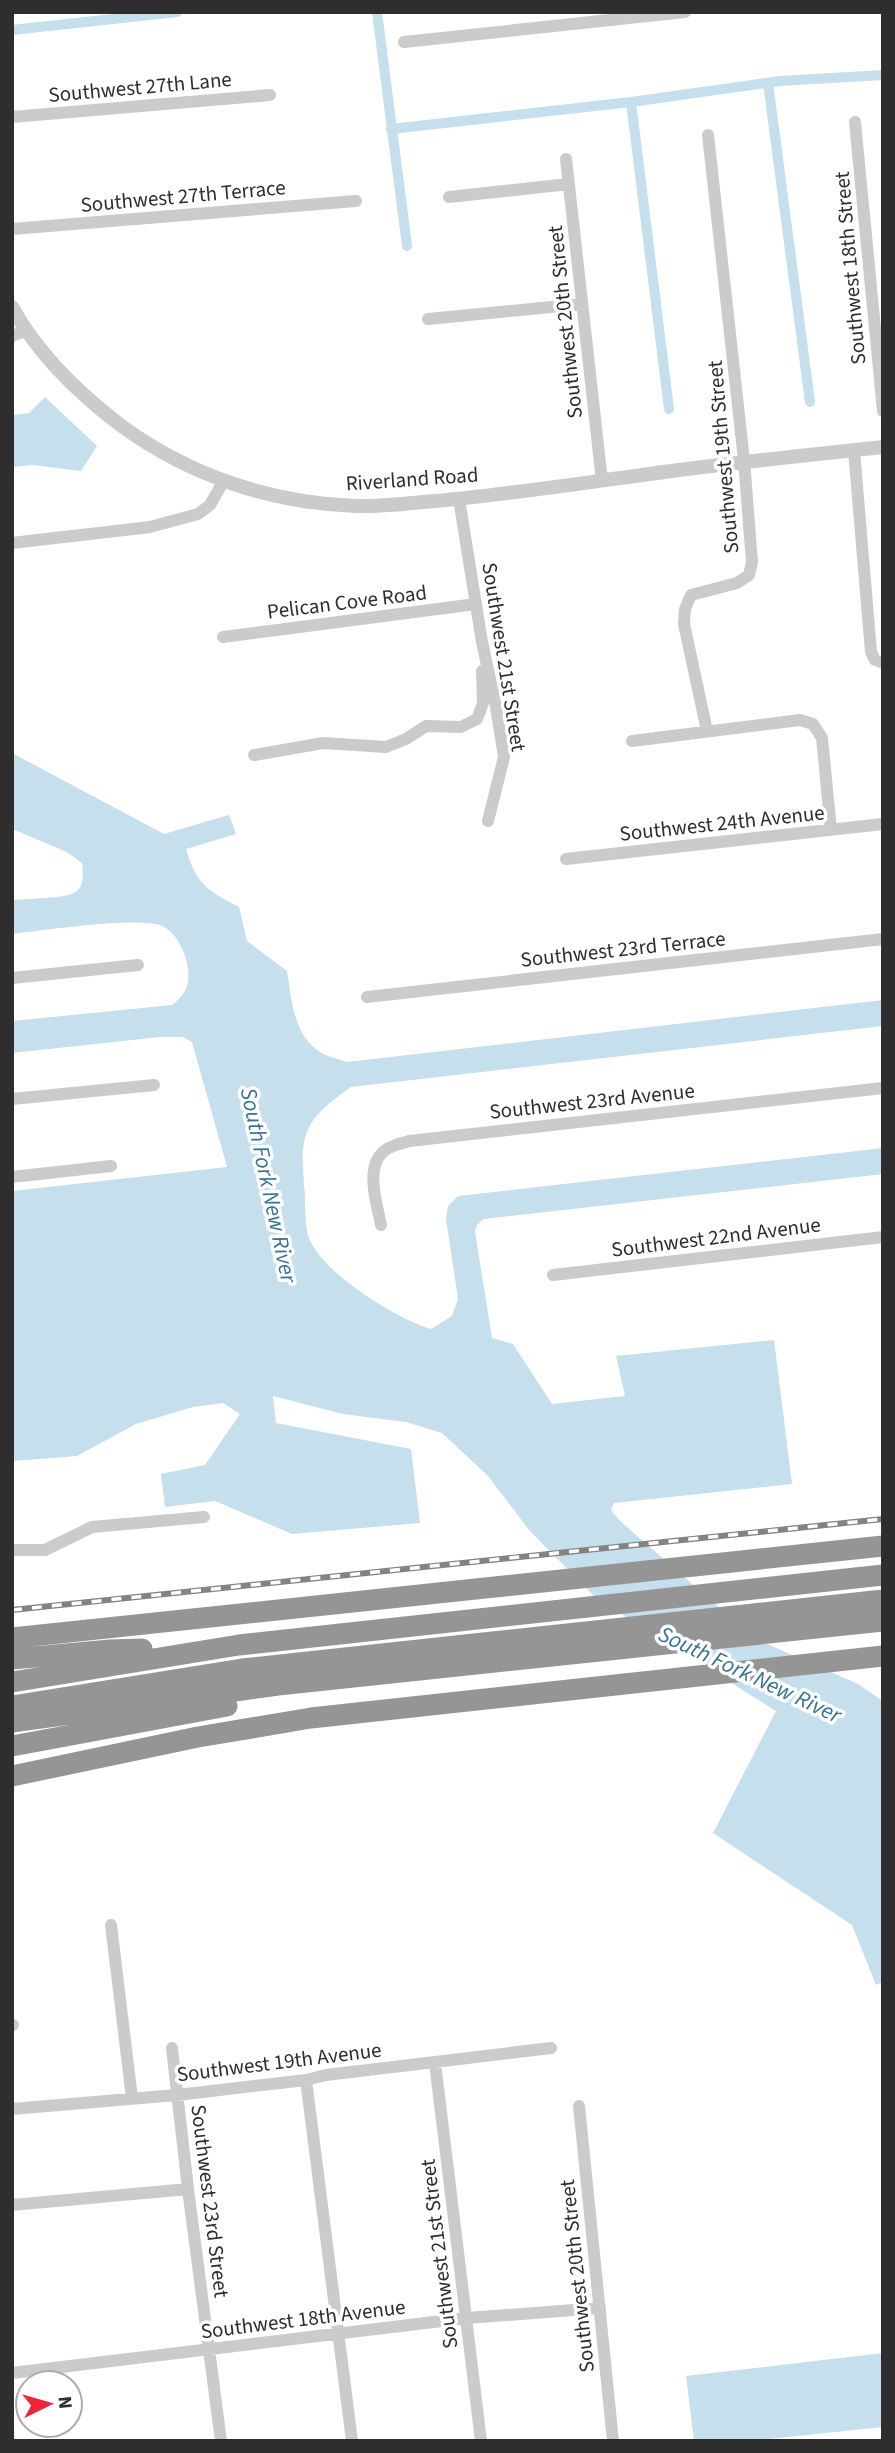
<svg xmlns="http://www.w3.org/2000/svg" width="895" height="2453" font-family="'Source Sans 3',sans-serif">
<style>
.water{fill:#c5dfed}
.lines{fill:none;stroke-linecap:round;stroke-linejoin:round}
.canal{stroke:#c5dfed;stroke-width:10}
.minor{stroke:#cbcbcb;stroke-width:12}
.tertiary{stroke:#cbcbcb;stroke-width:14}
.motorway{stroke:#959595;stroke-width:21}
.rail-casing{stroke:#838383;stroke-width:6}
.rail{stroke:#fff;stroke-width:3.5;stroke-dasharray:10;stroke-linecap:butt}
.labels{text-anchor:middle;stroke-width:7;stroke-linejoin:round;paint-order:stroke}
.street-label{font-size:21px;fill:#2e2e2e;stroke:#fff}
.water-label{font-size:23px;font-style:italic;fill:#377394;stroke:#fff}
</style>
<rect width="100%" height="100%" fill="#fff"/>
<path class="water" d="M45,397L97,446L81,471L32,465L12,467V415L29,413Z
M12,753L164,834L229,815L236,834L186,849C196,884 208,891 239,907L247,941L287,971C292,1000 293,1035 320,1052C328,1057 339,1059 347,1062L883,1000V1026L351,1087C336,1098 318,1110 309,1127C300,1146 303,1164 304,1185C306,1200 304,1225 309,1238C321,1272 398,1320 431,1329L452,1316L458,1299L446,1219L448,1206L458,1196L883,1148V1174L484,1219L477,1225L475,1232L492,1338L513,1344L552,1404L625,1396L616,1356L774,1340L792,1484L614,1503L611,1510L619,1520L754,1638L858,1684L883,1701V1982L876,1985L852,1925L713,1833L776,1711L596,1598L529,1530L488,1476L442,1433L406,1422L343,1414L273,1396L276,1423L411,1449L420,1523L292,1534L215,1501L165,1507L161,1474L205,1465L240,1414L223,1403L193,1407L136,1424L77,1456L12,1461V1191L227,1167L192,1042L183,1037H160L12,1053V1021L172,1005C187,993 191,982 187,963C184,950 176,933 164,927C144,915 41,931 12,934V900C25,899 65,898 74,893C85,887 83,874 82,863L67,852L12,829Z
M883,2353V2427L750,2441H694L686,2376Z"/>
<g class="lines">
<path class="canal" d="M377,12L407,246
M12,30L177,12
M768,83L810,402
M631,102L669,409
M391,129L631,102L780,81L883,75"/>
<path class="minor" d="M404,42L685,12
M12,117L270,95
M855,122L883,411
M566,159L602,481
M449,197L569,184
M12,229L356,201
M428,319L582,304
M12,336L25,331
M854,450L871,652L875,660L883,663
M459,499L482,642L496,707L504,757L488,821
M12,543L150,527L198,514L210,505L223,482
M223,637L476,604
M707,731L684,624L685,609L691,595L737,583L749,575L752,562L744,460L708,135
M632,741L800,720L813,724L822,738L831,830
M254,755L323,743L386,747L406,739L426,726L461,727L477,719L483,703L482,671
M566,859L883,824
M12,978L138,965
M367,997L883,939
M12,1099L154,1085
M12,1177L111,1166
M381,1225C377,1204 363,1164 387,1149C393,1145 403,1143 409,1141L883,1088
M553,1275L883,1237
M12,1550H45L92,1527L204,1517
M111,1925L132,2098
M12,2025H13
M172,2048L188,2189L221,2441
M435,2063L481,2441
M306,2080L352,2441
M579,2106L613,2441
M12,2109L177,2095L306,2080L326,2075L551,2048
M12,2205L188,2189
M12,2373L467,2318L600,2308"/>
<path class="tertiary" d="M12,307C39,356 79,394 123,427C191,476 271,503 356,506C382,507 409,503 435,501C502,495 569,485 635,476C718,464 800,456 883,447"/>
<path class="motorway" d="M12,1638L883,1546
M12,1659L110,1650L142,1649
M12,1682L239,1645L883,1575
M12,1706L242,1669L883,1600
M12,1722L278,1685L883,1621
M12,1746L227,1706
M12,1776L198,1737L311,1718L883,1656"/>
<g class="rail-casing">
<path id="rail" d="M12,1610L883,1519"/>
</g>
<use href="#rail" class="rail"/>
</g>
<g class="labels">
<g class="street-label">
<text transform="translate(140 87) rotate(-5)" y="7">Southwest 27th Lane</text>
<text transform="translate(183 196) rotate(-5)" y="7">Southwest 27th Terrace</text>
<text transform="translate(850 268) rotate(-95)" y="7">Southwest 18th Street</text>
<text transform="translate(565 322) rotate(-96)" y="7">Southwest 20th Street</text>
<text transform="translate(723 457) rotate(-95)" y="7">Southwest 19th Street</text>
<text transform="translate(412 479) rotate(-4)" y="7">Riverland Road</text>
<text transform="translate(347 602) rotate(-7)" y="7">Pelican Cove Road</text>
<text transform="translate(504 657) rotate(81)" y="7">Southwest 21st Street</text>
<text transform="translate(722 823) rotate(-6)" y="7">Southwest 24th Avenue</text>
<text transform="translate(623 949) rotate(-6)" y="7">Southwest 23rd Terrace</text>
<text transform="translate(592 1101) rotate(-6)" y="7">Southwest 23rd Avenue</text>
<text transform="translate(716 1237) rotate(-7)" y="7">Southwest 22nd Avenue</text>
<text transform="translate(279 2062) rotate(-7)" y="7">Southwest 19th Avenue</text>
<text transform="translate(210 2201) rotate(83)" y="7">Southwest 23rd Street</text>
<text transform="translate(439 2254) rotate(-97)" y="7">Southwest 21st Street</text>
<text transform="translate(577 2276) rotate(-96)" y="7">Southwest 20th Street</text>
<text transform="translate(303 2319) rotate(-7)" y="7">Southwest 18th Avenue</text>
</g>
<g class="water-label">
<text transform="translate(269 1185) rotate(78)" y="8">South Fork New River</text>
<text transform="translate(750 1674) rotate(25)" y="8">South Fork New River</text>
</g>
</g>
<rect width="895" height="2453" fill="none" stroke="#2e2e2e" stroke-width="28"/>
<g transform="translate(49 2404) rotate(85)"><circle r="33" fill="#ffffff" stroke="#ababab" stroke-width="2"/>
<path d="M0-5L12 26L0 18L-12 26Z" fill="#ef2639"/>
<text y="-10" font-size="19" font-weight="bold" text-anchor="middle" fill="#2e2e2e">N</text>
</g>
</svg>
